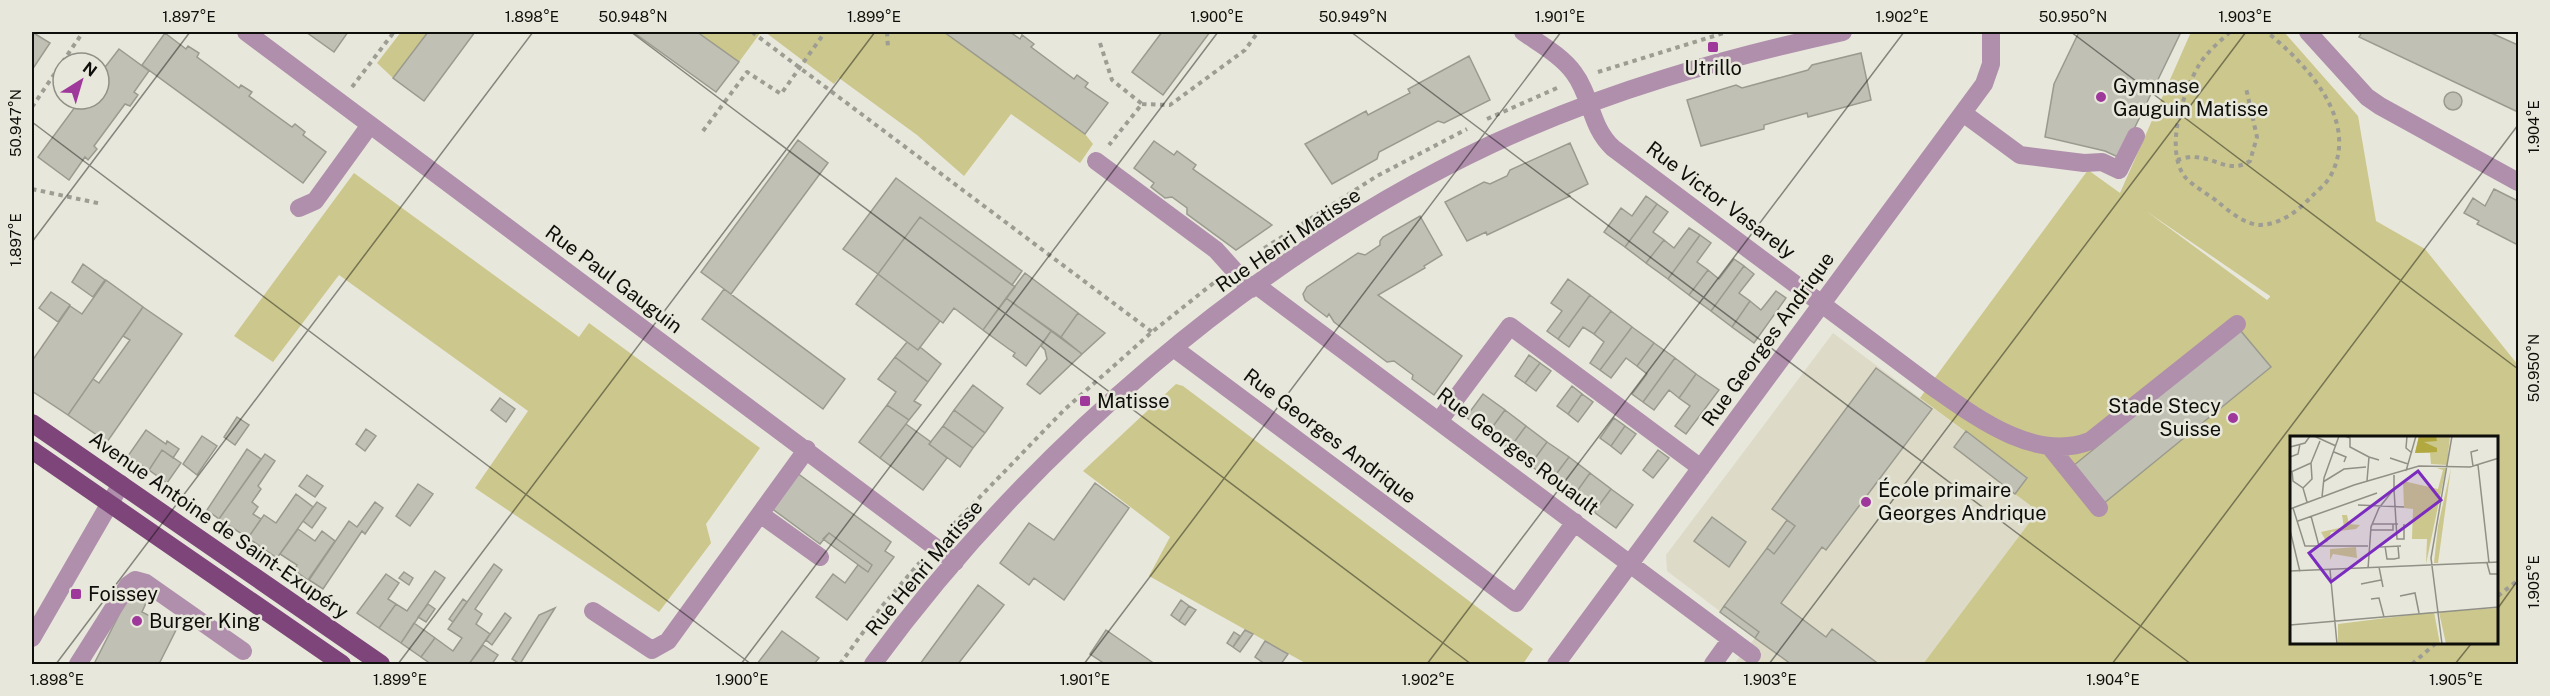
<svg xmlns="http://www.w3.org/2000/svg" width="2550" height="696" font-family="'Public Sans',sans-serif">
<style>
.built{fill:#dddbc8}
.green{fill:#ccc78c;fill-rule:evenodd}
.building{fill:#c1c0b5;stroke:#9a9a8e;stroke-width:1.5}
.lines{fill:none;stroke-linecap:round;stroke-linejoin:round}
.path{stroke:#9e9d94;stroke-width:4;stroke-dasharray:4.5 4.5;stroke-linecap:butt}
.minor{stroke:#af8fac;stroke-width:18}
.major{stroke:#7d4579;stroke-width:18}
.ticks{fill:none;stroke:#0e0e0a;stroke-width:1.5;stroke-opacity:0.45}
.poi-dot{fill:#9f389b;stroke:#e8e7db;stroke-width:2}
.labels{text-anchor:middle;stroke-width:5;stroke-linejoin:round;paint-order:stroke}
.poi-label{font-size:20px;fill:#0e0e0a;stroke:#e8e7db;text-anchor:start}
.street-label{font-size:20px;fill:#0e0e0a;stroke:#e8e7db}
.inset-road{fill:none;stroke:#919087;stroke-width:1.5}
.view{fill:#7b2cbf;fill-opacity:0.15;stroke:#7b2cbf;stroke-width:3}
.inset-edge{fill:none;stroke:#0e0e0a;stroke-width:3}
.neatline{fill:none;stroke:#0e0e0a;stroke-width:2}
.ticks-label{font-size:15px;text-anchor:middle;fill:#0e0e0a}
</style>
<rect width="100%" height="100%" fill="#e8e7db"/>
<path class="built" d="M1833,333L2027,478L2038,511L1923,664H1734L1755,638L1667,571L1666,555Z"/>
<path class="green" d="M401,32H428L393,78L377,63Z
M697,32H761L739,62Z
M765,32H944L1085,134L1093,144L1080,163L1011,114L964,176L917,135L839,78L834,84Z
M2191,32L2285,33L2358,116L2376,221L2425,249L2518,365V664H1923L2038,511L2015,494L2027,477L1920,398L2088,170L2120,193ZM2146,211L2270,296V297L2267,300ZM2292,438H2498V644H2292Z
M354,173L579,337L589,323L760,448L706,524L711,543L659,612L475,488L528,411L339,275L273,362L234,336Z
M1176,384L1183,386L1533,649L1523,664H1307L1149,576L1170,537L1083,471Z"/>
<path class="building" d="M32,32L50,43L32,70Z
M306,32H348L334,52Z
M428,32H475L424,101L393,78Z
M633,32H697L739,62L716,92Z
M944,32H1010L1020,39L1022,35L1034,44L1031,47L1074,79L1077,75L1088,83L1085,87L1108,103L1085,134Z
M1162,32H1210L1163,95L1132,72Z
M2079,32H2181L2120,158L2105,151L2045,137L2054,84Z
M2362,32H2489L2518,45V112L2359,37Z
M165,33L186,49L188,46L199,53L197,57L239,88L241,85L252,92L249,96L292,127L295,124L305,132L303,135L326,152L303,183L142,65Z
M119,49L149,71L134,92L138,95L130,106L125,104L94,146L97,149L88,160L85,157L69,180L38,157L81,99H99V75Z
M1861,53L1871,100L1808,117L1807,113L1764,125V129L1701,146L1687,100L1736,85L1742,88L1808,70L1812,65Z
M1469,56L1490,100L1444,123L1438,121L1379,152L1377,159L1332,184L1305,144L1366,111L1368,115L1410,93L1408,89Z
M2444 101a9 9 0 1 1 18 0a9 9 0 1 1-18 0Z
M798,140L828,163L731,294L701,272Z
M1154,141L1174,155L1177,151L1196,165L1193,169L1272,225L1236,250L1187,214V208L1172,197L1165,198L1151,187L1154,183L1134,168Z
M1570,143L1588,184L1568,194L1570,196L1487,235L1486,232L1467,241L1445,202L1484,182L1490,184L1507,176L1510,170Z
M896,178L1022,271L1012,285L920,217L878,274L843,249Z
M2494,189L2518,201V245L2477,224L2479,221L2464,213L2473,198L2485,206Z
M1646,196L1657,204L1625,247L1604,232L1621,208L1632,216Z
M1657,204L1668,212L1653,232L1664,240L1646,263L1625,247Z
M1420,216L1442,255L1424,266L1425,268L1378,295L1462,356L1434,395L1412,379L1413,375L1394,361L1387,362L1334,322L1329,314L1327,317L1315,308L1305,300L1303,294L1307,287L1358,253L1365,255L1380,245V241L1383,237Z
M920,217L1015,287L983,330L954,308L943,323L878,274Z
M1689,228L1700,235L1668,279L1646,263L1664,240L1674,248Z
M1700,235L1711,243L1697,262L1708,270L1689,295L1668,279Z
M1734,259L1744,266L1711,311L1689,295L1708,270L1719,279Z
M83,264L105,280L93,297L72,282Z
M1744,266L1754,274L1739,293L1750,301L1732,327L1711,311Z
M1025,273L1078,313L1061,337L1006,298Z
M878,274L940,321L918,350L856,304Z
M1568,279L1590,295L1558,339L1547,331L1562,311L1551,303Z
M106,280L143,307L68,415L32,391V361L70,306L82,314Z
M724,289L845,379L823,409L702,319Z
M1776,291L1786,298L1754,343L1732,327L1750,301L1761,310Z
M51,292L70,305L58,322L39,308Z
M1590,295L1611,311L1594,334L1583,327L1569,347L1558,339Z
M1006,298L1051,331L1026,366L1013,356L1015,353L1009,349L983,330Z
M143,307L182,334L107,442L68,415L93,379L99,383L130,340L123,336Z
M1611,311L1632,327L1600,370L1590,363L1604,342L1594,334Z
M1078,313L1105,333L1082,354L1061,337Z
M1632,327L1654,343L1637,366L1626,358L1611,378L1600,370Z
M2240,330L2271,367L2103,504L2073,466Z
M1051,331L1082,354L1040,394L1027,384L1047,359L1045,350L1041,346Z
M907,342L918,350L920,347L941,364L928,382L895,357Z
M1654,343L1675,358L1643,402L1632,394L1647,374L1637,366Z
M1529,355L1540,363L1525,383L1515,376Z
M895,357L928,382L914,401L921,405L909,420L887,405L896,392L878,379Z
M1675,358L1696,374L1679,398L1669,390L1654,410L1643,402Z
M1540,363L1551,371L1536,391L1525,383Z
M1876,368L1932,409L1826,550L1822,547L1781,603L1826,637L1832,629L1876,662L1874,664H1791L1755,638L1759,632L1724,606L1767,548L1774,554L1795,526L1772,509Z
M1696,374L1719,390L1686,434L1675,426L1690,406L1679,398Z
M973,385L1003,408L985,433L954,410Z
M1572,386L1582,394L1568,414L1557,406Z
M1483,394L1505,410L1488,433L1466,417Z
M1582,394L1593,402L1578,422L1568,414Z
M500,398L515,409L506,422L491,410Z
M887,405L909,420L880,458L859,442Z
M954,410L985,433L973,448L943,426Z
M1505,410L1526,426L1509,449L1488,433Z
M237,417L249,425L235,445L224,437Z
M1614,418L1625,426L1611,446L1600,438Z
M906,424L931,442L929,444L947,458L923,490L880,458Z
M943,426L973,448L960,467L929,444Z
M1526,426L1547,442L1530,465L1509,449Z
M1625,426L1636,434L1621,454L1611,446Z
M366,429L376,436L365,451L356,444Z
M146,430L166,444L167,441L179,449L173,458L162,450L149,470L128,456Z
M1966,431L2027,478L2015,494L1954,447Z
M202,436L217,446L197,475L183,464Z
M1547,442L1569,457L1551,481L1530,465Z
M247,449L261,459L219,519L207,510Z
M162,450L181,463L167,483L149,470Z
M1658,450L1669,458L1653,478L1643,470Z
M265,454L275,461L258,486L261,489L252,502L258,507L253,514L261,519L248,538L219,519Z
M1569,457L1590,473L1573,497L1551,481Z
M793,470L891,542L885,551L894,557L847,620L816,597L833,574L845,583L858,565L868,572L872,565L829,533L820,544L767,505Z
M1590,473L1611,489L1594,512L1573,497Z
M307,475L323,486L315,497L299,486Z
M1095,483L1129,508L1064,600L1034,578L1029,585L1000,563L1029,523L1054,540Z
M418,484L433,494L410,526L396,516Z
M1611,489L1633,505L1616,528L1594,512Z
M296,494L313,507L277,558L248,538L264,515L276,523Z
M317,502L326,508L312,528L303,521Z
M375,502L383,508L365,534L362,531L323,589L309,580L349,521L357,527Z
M1712,517L1746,542L1729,567L1694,541Z
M1787,520L1795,526L1774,554L1767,548Z
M298,529L315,541L322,531L335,541L308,580L294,570L297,565L280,554Z
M829,533L872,565L868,572L823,539Z
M494,564L502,570L475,609L482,614L476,624L490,634L469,664H431L421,657L435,638L453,651L462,638L448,629Z
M435,571L445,578L401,643L379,628L396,604L407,611Z
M404,572L413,578L409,585L399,578Z
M386,574L399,583L388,599L396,604L379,628L357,613Z
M978,585L1004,605L958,664H920Z
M129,595L146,603L142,612L176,630L159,664H94Z
M463,599L467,602L453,622L449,619Z
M1181,600L1189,606L1179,621L1171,615Z
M428,604L435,609L426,622L418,617Z
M1189,606L1196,610L1185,625L1179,621Z
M1724,606L1759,632L1755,638L1720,612Z
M555,608L520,664L512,659L539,615Z
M505,613L511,618L492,645L486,640Z
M414,623L435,638L421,657L401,643Z
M1106,630L1152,662L1150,664H1105L1090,654Z
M1245,630L1253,634L1240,652L1233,647Z
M782,631L819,658L814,664H757Z
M1234,632L1240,636L1233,647L1227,643Z
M1265,641L1288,654L1281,664H1265L1255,657Z
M483,645L498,655L492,664H469Z"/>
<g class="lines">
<path class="path" d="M752,32L1152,332
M887,32L888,48
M2230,32C2219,42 2207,52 2199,65C2183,92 2164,149 2185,177C2193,186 2208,194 2218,202C2229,211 2245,225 2261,225C2281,224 2298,211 2311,197C2317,191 2326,184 2330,177C2361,121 2307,65 2267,32
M1100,43L1112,80L1142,104L1109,145
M1598,72L1727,32
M352,87L394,32
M1142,104L1170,105L1245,50L1258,32
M32,107L83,32
M1487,119L1557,88
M703,131L747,72L781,94L825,32
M2177,160C2182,159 2190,156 2195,157C2216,158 2230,174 2250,161L2257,137L2246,88
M32,189L102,204
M1249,258L1377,176L1467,129
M947,531L1064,410L1152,332L1216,281
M2498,596L2518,580
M840,664L883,605L921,561
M2412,664L2435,644"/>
<path class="minor" d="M246,32L955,562
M1523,32C1540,44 1562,56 1574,73C1592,97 1590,127 1613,148L1930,385C1973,415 2034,463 2090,441L2237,324
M2308,32L2367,97L2380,106L2518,182
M1963,113L2020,155L2084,163L2102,162L2119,170L2136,136
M1096,161L1216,250L1251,289
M299,208L315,201L370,125
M1256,285L1752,655
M1175,349L1516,603L1575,522
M1439,421L1510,326L1701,468
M2050,447L2099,508
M760,514L820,557
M593,611L652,650L668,641L807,449
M32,638L121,484
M78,664L128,585L135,580L146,583L243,651
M873,664C1029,451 1252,257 1492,144C1607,91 1720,59 1843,32
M1556,664L1984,84L1991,64V32
M1713,664L1731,639"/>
<path class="major" d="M32,423L381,664
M32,450L342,664"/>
</g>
<path class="ticks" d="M631,32L1471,664M1351,32L2191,664M2071,32L2518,369M32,122L751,664M32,242L190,32M2498,608L2518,580M56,664L533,32M398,664L875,32M741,664L1218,32M1084,664L1561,32M1427,664L1904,32M1769,664L2246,32M2112,664L2518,125M2455,664L2471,644"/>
<g class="poi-dot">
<rect x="1707" y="41" width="12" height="12" rx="3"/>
<circle cx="2101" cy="97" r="6"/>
<rect x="1079" y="395" width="12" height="12" rx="3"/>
<circle cx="2233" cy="418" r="6"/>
<circle cx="1866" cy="502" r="6"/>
<rect x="70" y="588" width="12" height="12" rx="3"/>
<circle cx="137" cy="621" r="6"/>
</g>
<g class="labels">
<g class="poi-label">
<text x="1713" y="75" text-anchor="middle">Utrillo</text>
<text x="2113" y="93">Gymnase<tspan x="2113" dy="23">Gauguin Matisse</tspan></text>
<text x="1097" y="408">Matisse</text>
<text x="2221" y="413" text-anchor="end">Stade Stecy<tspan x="2221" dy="23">Suisse</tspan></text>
<text x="1878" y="497">École primaire<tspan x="1878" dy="23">Georges Andrique</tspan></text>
<text x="88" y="601">Foissey</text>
<text x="149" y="628">Burger King</text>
</g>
<g class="street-label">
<text transform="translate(1721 200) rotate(37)" y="7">Rue Victor Vasarely</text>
<text transform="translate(1288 240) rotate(-34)" y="7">Rue Henri Matisse</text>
<text transform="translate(614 279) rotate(37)" y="7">Rue Paul Gauguin</text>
<text transform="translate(1768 339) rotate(-54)" y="7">Rue Georges Andrique</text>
<text transform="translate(1330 436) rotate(37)" y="7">Rue Georges Andrique</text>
<text transform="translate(1518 451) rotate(37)" y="7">Rue Georges Rouault</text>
<text transform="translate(219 525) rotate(35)" y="7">Avenue Antoine de Saint-Exupéry</text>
<text transform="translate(924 568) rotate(-50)" y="7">Rue Henri Matisse</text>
</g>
</g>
<g transform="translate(2290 436)">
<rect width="208" height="208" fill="#e8e7db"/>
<path d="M129,0H160L157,29L141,28L140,17H125ZM147,32H156L136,128L137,103H122L123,73L114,72L113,45L148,53L153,34ZM161,32L148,127H144L148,90ZM52,79H57L59,88L70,89L66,93L41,96L37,107L31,96L54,91ZM66,111L67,122L43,118L40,124V113ZM208,172V208H156L149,176ZM144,176L150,208H48V188Z" fill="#ccc78c"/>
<path d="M129,0H146L147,5L134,6L147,12V16L125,17Z" fill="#b2a840"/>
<path class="inset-road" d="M24,0L46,10M55,0L60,2V11L79,21M117,0L116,12L122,17M0,11L15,7L20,0M44,16L56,21L54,26M0,21L8,18L10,8M100,22L118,28M188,29L199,127M183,30L181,16L188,14M2,35L3,45L13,52L17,66M116,35L126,0M1,36L21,27M77,45L79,21L89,24M33,46L54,33L76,31M13,52L22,43L21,27L30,5M104,53L107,103H114V88M32,61L34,42L49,0M68,69L114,71M3,72L15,110H29M0,73L64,49L129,30L180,31L209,22M21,80L29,110H78M8,85L87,57M82,88H108M0,94L10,136M81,94H103V88M95,110L97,123H104L109,122L108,110M90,111L111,110M197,127L200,138H207M89,131L93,151M78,133L81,91L89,72L104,53V39M40,134L47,208M0,135L209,126M71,148L91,144M110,160L125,157L129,177M81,163L89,162L94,181M0,189L209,171M152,208L141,122L162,0"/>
<path class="view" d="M128,35L151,64L41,146L19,117Z"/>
<rect width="208" height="208" class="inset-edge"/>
</g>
<rect width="2550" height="696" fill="none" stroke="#e8e7db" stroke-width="66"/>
<g transform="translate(81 81) rotate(37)"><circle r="28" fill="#e8e7db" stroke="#919087" stroke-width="1.5"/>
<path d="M0-4.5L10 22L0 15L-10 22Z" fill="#9f389b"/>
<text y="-9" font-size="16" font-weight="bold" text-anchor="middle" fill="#0e0e0a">N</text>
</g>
<rect x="33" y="33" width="2484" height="630" class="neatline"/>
<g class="ticks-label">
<text x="189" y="22">1.897°E</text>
<text x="532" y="22">1.898°E</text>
<text x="633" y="22">50.948°N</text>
<text x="874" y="22">1.899°E</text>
<text x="1217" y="22">1.900°E</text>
<text x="1353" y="22">50.949°N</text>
<text x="1560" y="22">1.901°E</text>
<text x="1902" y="22">1.902°E</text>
<text x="2073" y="22">50.950°N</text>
<text x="2245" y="22">1.903°E</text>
<text transform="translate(16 123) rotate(-90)" y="5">50.947°N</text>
<text transform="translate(2534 127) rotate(-90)" y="5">1.904°E</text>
<text transform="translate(16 240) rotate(-90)" y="5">1.897°E</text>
<text transform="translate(2534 368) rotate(-90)" y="5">50.950°N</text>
<text transform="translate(2534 582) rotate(-90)" y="5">1.905°E</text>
<text x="57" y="685">1.898°E</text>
<text x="400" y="685">1.899°E</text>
<text x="742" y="685">1.900°E</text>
<text x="1085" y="685">1.901°E</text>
<text x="1428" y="685">1.902°E</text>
<text x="1770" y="685">1.903°E</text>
<text x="2113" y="685">1.904°E</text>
<text x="2456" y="685">1.905°E</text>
</g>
</svg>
